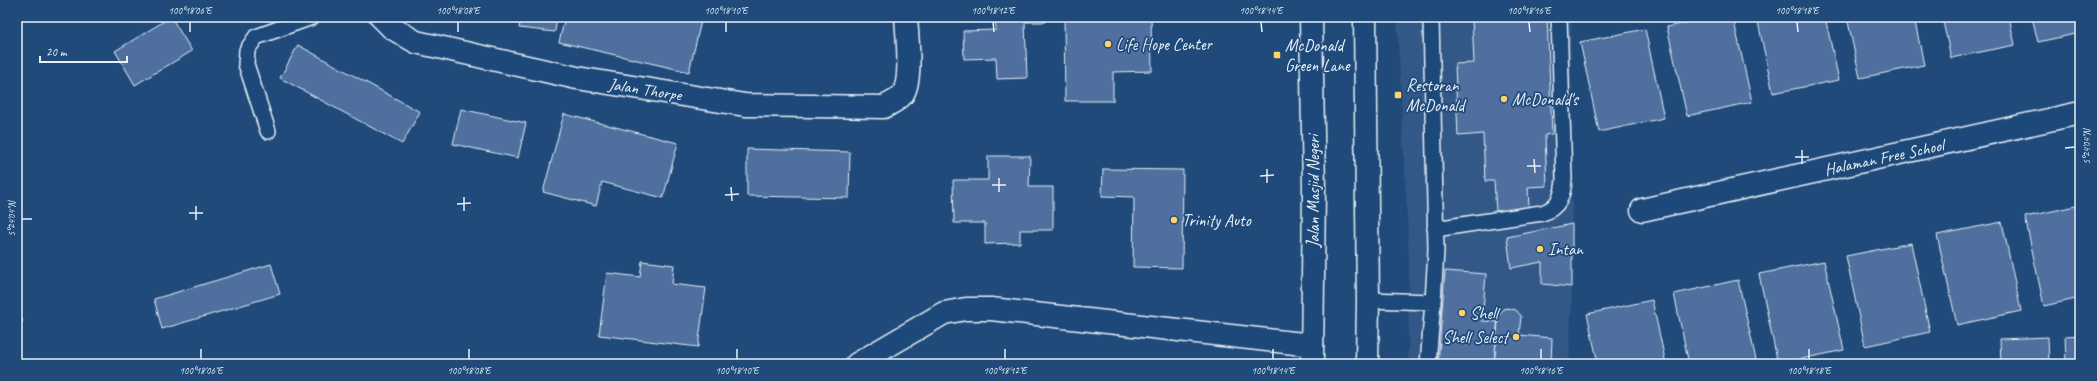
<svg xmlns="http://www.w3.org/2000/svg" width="2097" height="381" font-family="Caveat,sans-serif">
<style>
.built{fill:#315887}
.building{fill:#4f6f9f;stroke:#e8f1f8}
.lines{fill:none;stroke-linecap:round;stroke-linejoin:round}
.lane-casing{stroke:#e8f1f8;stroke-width:18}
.street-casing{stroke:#e8f1f8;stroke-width:25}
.highway-casing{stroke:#e8f1f8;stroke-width:25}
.lane{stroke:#1f4a7a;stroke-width:15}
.street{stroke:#1f4a7a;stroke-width:22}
.highway{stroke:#1f4a7a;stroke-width:22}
.ticks{fill:none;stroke:#e8f1f8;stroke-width:1.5}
.poi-dot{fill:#ffd166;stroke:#1f4a7a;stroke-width:1.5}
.labels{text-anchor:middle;stroke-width:3.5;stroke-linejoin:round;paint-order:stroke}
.poi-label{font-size:17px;fill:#e8f1f8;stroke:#1f4a7a;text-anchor:start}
.street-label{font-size:17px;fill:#e8f1f8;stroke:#1f4a7a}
.neatline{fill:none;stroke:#e8f1f8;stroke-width:1.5}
.ticks-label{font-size:10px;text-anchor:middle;fill:#e8f1f8}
</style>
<rect width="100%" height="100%" fill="#1f4a7a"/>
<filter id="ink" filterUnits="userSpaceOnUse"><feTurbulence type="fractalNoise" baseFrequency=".025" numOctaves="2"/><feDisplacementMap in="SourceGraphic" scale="8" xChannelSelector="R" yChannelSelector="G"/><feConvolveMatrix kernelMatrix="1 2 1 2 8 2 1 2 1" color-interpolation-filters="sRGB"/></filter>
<g filter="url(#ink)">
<path class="built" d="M1397,17H1571L1572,287L1569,364H1408L1409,258Z"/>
<path class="building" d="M171,17L192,51L135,85L115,51Z
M521,17H557L555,32L519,28Z
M565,17H702L689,72L559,42Z
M995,17H1045V22H1025L1027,78L997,79L996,58L964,59L963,31L996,30Z
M1064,17H1151L1152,71L1113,72V101H1065Z
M1492,17H1547L1552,134L1545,135L1547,186L1528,187L1529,210L1496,211L1494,181H1485L1483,134L1458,136L1455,64L1474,63L1472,18Z
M1714,17H1733L1752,102L1687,116L1667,27Z
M1757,17H1825L1839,80L1773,93Z
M1847,17H1914L1924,65L1860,78Z
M1942,17H2009L2015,45L1951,58Z
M2032,17H2080V33L2038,42Z
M1645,29L1664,118L1599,132L1580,42Z
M298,45L420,112L402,144L280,78Z
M461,109L526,123L518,158L453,144Z
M564,114L678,143L663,198L602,182L596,206L543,192Z
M747,149L850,152L849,198L747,196Z
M988,156H1030L1029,187H1053V230H1020V243L985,244V223H954L953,180H988Z
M1103,169L1183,170L1182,268L1133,267L1134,197L1102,196Z
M2080,205V298L2044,306L2025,217Z
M2002,222L2021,311L1957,325L1937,235Z
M1572,224V287L1542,284V262L1511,268L1507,237Z
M1911,243L1930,332L1865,346L1846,256Z
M642,261L674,265L672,284L706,288L698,347L599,335L607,273L640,277Z
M1824,261L1844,350L1778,364L1759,274Z
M271,264L280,294L162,329L154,299Z
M1445,271L1486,274L1482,321L1498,322L1494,364H1438Z
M1738,280L1757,364H1689L1674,294Z
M1652,300L1666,364H1598L1587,314Z
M1507,308L1516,310L1521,316L1519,335L1552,338L1551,364H1494L1498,316L1503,309Z
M17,313L23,321L17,326Z
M2080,335V364H2066L2065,336Z
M2048,337L2049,364H2001L2000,339Z"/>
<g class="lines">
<g class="lane-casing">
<path id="lane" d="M268,131L246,64L247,50L256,37L312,17
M1435,229L1542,213C1559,208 1563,195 1564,179L1559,17
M1368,300L1433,302L1436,250L1431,17
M1428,364L1433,302"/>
</g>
<g class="street-casing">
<path id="street" d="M381,17L392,28L416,42L577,78L745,105L884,107C891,103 897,101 902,95C913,81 907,35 906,17
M1642,210L2080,113
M857,364L944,313L966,309H991L1312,345"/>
</g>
<g class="highway-casing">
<path id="highway" d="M1311,17L1314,190L1312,364
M1365,17L1368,300L1367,364"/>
</g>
<use href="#lane" class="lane"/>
<use href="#street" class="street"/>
<use href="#highway" class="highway"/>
</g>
</g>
<path class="ticks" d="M190,22V32M458,22V32M726,22V32M993,22L994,32M1261,22L1262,32M1529,22L1530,32M1797,22L1798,32M2065,148L2075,147M1802,150V164M1795,157H1809M1534,159L1535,173M1527,166H1541M1267,169V183M1260,176L1274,175M999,178V192M992,185H1006M731,187L732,201M725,195L739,194M464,197V211M457,204L471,203M196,206V220M189,213H203M22,219H32M201,349V359M469,349V359M737,349V359M1005,349V359M1273,349V359M1541,349V359M1809,349V359"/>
<g class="poi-dot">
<circle cx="1108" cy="44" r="4"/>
<rect x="1273" y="51" width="8" height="8" rx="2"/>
<rect x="1394" y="91" width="8" height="8" rx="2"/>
<circle cx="1504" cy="99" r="4"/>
<circle cx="1174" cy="220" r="4"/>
<circle cx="1540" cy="249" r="4"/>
<circle cx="1462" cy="313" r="4"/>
<circle cx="1516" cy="337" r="4"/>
</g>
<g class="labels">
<g class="poi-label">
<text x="1116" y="50">Life Hope Center</text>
<text x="1285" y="51">McDonald<tspan x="1285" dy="20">Green Lane</tspan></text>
<text x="1406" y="91">Restoran<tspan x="1406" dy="20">McDonald</tspan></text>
<text x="1512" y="105">McDonald's</text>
<text x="1182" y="226">Trinity Auto</text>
<text x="1548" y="255">Intan</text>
<text x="1470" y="319">Shell</text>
<text x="1508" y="343" text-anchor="end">Shell Select</text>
</g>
<g class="street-label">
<text transform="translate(645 89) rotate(9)" y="6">Jalan Thorpe</text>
<text transform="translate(1884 157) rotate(-12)" y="6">Halaman Free School</text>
<text transform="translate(1313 191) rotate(-90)" y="6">Jalan Masjid Negeri</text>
</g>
</g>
<rect width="2097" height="381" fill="none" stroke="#1f4a7a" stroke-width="44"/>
<path d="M40 56v6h87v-6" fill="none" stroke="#e8f1f8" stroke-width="2"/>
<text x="46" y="56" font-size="12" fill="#e8f1f8" stroke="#1f4a7a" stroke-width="3" paint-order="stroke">20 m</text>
<rect x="22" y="22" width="2053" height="337" class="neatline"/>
<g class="ticks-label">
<text x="190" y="14">100°18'06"E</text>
<text x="458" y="14">100°18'08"E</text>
<text x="726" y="14">100°18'10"E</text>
<text x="993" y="14">100°18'12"E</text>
<text x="1261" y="14">100°18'14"E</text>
<text x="1529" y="14">100°18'16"E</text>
<text x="1797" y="14">100°18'18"E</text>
<text transform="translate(2086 147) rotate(-90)" y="4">5°24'04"N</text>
<text transform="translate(11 219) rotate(-90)" y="4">5°24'04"N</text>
<text x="201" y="374">100°18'06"E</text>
<text x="469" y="374">100°18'08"E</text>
<text x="737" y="374">100°18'10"E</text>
<text x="1005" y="374">100°18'12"E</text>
<text x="1273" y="374">100°18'14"E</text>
<text x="1541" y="374">100°18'16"E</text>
<text x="1809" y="374">100°18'18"E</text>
</g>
</svg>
